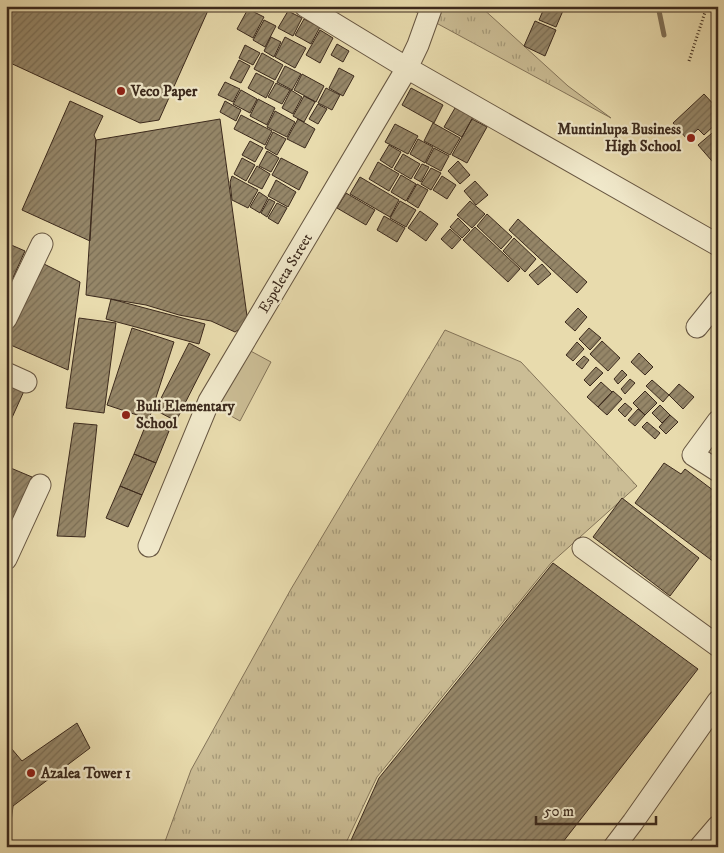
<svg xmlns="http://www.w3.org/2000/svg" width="724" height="853" font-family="'IM FELL DW Pica',serif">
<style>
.grass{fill:url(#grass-tufts);stroke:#847459}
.garden{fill:#cbbd95;stroke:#847459}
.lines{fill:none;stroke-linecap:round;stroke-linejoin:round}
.stream{stroke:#807056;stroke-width:5}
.building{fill:url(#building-hatch);stroke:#3c2a1d}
.minor-casing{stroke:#675641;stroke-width:23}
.path{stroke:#3c2a1d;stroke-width:3;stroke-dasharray:1 2.5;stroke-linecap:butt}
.minor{stroke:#f0e8ca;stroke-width:21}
.poi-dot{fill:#8f2418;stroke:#f0e8ca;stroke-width:2}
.labels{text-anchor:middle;stroke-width:4.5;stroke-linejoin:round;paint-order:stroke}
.poi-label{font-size:15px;font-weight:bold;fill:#3c2a1d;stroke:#f0e8ca;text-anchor:start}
.street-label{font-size:15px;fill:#3c2a1d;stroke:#f0e8ca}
</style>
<defs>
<pattern id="grass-tufts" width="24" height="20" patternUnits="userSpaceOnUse" patternTransform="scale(1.25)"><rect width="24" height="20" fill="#cbbd95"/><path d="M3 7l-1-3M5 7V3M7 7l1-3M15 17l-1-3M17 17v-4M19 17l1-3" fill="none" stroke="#a69a79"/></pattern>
<pattern id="building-hatch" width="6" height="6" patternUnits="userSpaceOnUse" patternTransform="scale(1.25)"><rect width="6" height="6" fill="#958668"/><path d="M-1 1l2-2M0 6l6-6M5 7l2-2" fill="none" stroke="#7b6e55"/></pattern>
</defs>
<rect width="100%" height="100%" fill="#e8dbad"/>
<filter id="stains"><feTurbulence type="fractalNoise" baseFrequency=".004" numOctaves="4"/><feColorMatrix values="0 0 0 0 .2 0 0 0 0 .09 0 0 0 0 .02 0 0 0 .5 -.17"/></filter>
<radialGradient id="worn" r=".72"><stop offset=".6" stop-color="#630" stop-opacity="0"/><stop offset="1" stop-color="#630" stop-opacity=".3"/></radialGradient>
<path class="grass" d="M405,6H480L568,86L611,118Z
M445,330L521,362L637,486L551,563L377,777L344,847H163L191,770L291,589Z"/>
<path class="garden" d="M245,348L271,362L240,421L213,406Z"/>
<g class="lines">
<path class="stream" d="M658,6L664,35"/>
</g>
<path class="building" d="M6,6H210L159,120L140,123L6,61Z
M545,6H565L556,27L539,20Z
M248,9L264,17L253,38L237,29Z
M288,11L302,18L293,36L278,28Z
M304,19L320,27L311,44L295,35Z
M264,20L276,26L265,47L253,40Z
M535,21L556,30L545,56L524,46Z
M320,30L333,38L320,63L306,55Z
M271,37L281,42L274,57L264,51Z
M285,37L306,48L295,68L275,57Z
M337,44L349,51L343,62L331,55Z
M245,45L260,53L253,65L239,58Z
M262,53L283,65L275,80L254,69Z
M239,60L250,66L241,83L230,78Z
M285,66L301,74L292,90L277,82Z
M339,68L354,76L343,96L329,88Z
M256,73L274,82L266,98L248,88Z
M302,74L324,86L316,102L294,90Z
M225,82L240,89L233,102L218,95Z
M276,83L290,90L282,104L268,97Z
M326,88L340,95L332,110L318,103Z
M411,88L443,105L434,123L402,105Z
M241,90L257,99L250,113L233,104Z
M291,90L302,97L293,114L282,108Z
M704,94L718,109V122L704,135L698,129L687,139L673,123Z
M304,96L315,102L304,122L293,116Z
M258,99L275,108L267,125L250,116Z
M70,101L103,116L94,135L96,140L90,241L22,210Z
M225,101L241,110L236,121L220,112Z
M318,104L327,109L318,124L309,119Z
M455,108L473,117L462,137L444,127Z
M275,111L295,122L287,137L267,127Z
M241,115L272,131L265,145L234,129Z
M220,119L247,316L241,328L235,332L211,321L179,315L146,305L86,295L96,140Z
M298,119L315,129L305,148L287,139Z
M472,119L487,127L467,163L452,155Z
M433,123L460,138L450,155L424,141Z
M395,124L418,136L408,154L385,142Z
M718,128V168L698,145Z
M273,132L286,139L277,155L265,148Z
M418,139L433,147L425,163L410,154Z
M250,141L263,148L255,162L242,155Z
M389,145L401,152L392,168L380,160Z
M434,148L449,156L441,171L426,163Z
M267,151L279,158L271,172L259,166Z
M403,154L420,164L411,179L394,169Z
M242,158L255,165L246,181L234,174Z
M281,158L308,172L299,190L272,175Z
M458,161L470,175L460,184L448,171Z
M378,162L399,174L389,191L369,179Z
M422,164L429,167L421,182L414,178Z
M257,166L270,174L262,189L248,182Z
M431,168L441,173L431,190L421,184Z
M401,175L416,184L406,201L391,192Z
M232,176L258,190L248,208L232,200L230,182Z
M442,176L456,185L447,199L433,190Z
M360,177L399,200L390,217L350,194Z
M276,180L296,192L288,207L268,196Z
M475,181L488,195L476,205L464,191Z
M417,184L428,190L418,208L407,201Z
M259,192L268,198L260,213L250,207Z
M346,193L375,210L366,225L337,208Z
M269,199L275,202L267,217L261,213Z
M400,201L416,210L406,227L390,218Z
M470,201L485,214L472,228L457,215Z
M277,203L287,208L278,224L268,218Z
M420,211L438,224L426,241L408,228Z
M487,214L512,237L501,249L477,226Z
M384,216L405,228L397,242L377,230Z
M458,218L470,230L462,238L450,227Z
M518,219L587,282L577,293L509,230Z
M475,227L520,269L508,282L463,240Z
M450,229L461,239L452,249L441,239Z
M514,238L536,259L525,272L503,251Z
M9,244L25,251L6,293V251Z
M42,263L80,282L68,370L6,343V334Z
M542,264L551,274L538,285L529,275Z
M111,299L205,324L199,344L106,319Z
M578,308L587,317L575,331L565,322Z
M79,318L116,323L104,413L66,408Z
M132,328L174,342L149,419L107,405Z
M589,328L601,338L590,350L579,339Z
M602,341L620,358L608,371L590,354Z
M577,342L584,349L573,361L566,355Z
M189,343L210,354L176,421L155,410Z
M639,353L653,367L645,375L631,362Z
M584,356L589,360L582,369L576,364Z
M596,367L603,373L590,386L584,380Z
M622,370L627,375L618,384L614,379Z
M630,379L635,383L625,394L621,389Z
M652,380L669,395L663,402L646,386Z
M601,382L612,392L598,407L587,397Z
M6,383L24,391L6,431Z
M679,384L694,397L683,409L669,395Z
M613,391L622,399L607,415L598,407Z
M645,391L657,403L645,415L633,403Z
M625,403L632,409L625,417L618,410Z
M660,405L670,415L662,423L652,413Z
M638,409L645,415L635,426L628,420Z
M670,415L678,422L666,434L659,427Z
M147,422L169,431L156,463L134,454Z
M647,422L660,433L655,439L642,427Z
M74,423L97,425L85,537L57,536Z
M134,454L156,463L142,495L120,486Z
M664,463L681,474L685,469L718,494V565L635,503Z
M6,466L32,477L6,534Z
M120,486L142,495L128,527L106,518Z
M622,498L699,558L670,596L593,537Z
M553,563L698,669L559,847H348L379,778Z
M77,723L90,748L13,806L8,847H6V751L11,748L22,761Z"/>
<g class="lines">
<g class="minor-casing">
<path id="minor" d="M305,6L407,68L718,245
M6,319L42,244
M697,327L718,301
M6,373L26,382
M718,421L693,455L718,471
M149,546L209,401L407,68L418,45L432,6
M583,548L718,646
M6,559L40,485
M614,847L633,822L718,701
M700,847L718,826"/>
</g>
<path class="path" d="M689,61L707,6"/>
<use href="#minor" class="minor"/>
</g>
<g class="poi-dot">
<circle cx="121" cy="91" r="5"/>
<circle cx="691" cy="138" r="5"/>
<circle cx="126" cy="415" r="5"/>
<circle cx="31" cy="773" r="5"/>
</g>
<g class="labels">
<g class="poi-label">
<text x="131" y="96">Veco Paper</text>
<text x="681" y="134" text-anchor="end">Muntinlupa Business<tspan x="681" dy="17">High School</tspan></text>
<text x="136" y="411">Buli Elementary<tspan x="136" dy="17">School</tspan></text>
<text x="41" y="778">Azalea Tower 1</text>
</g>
<g class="street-label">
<text transform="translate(285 273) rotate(-59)" y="5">Espeleta Street</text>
</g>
</g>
<rect width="724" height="853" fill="none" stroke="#e8dbad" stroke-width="25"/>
<rect x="8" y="8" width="709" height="838" fill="none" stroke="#3c2a1d" stroke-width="2.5"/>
<rect x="12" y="12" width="699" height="828" fill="none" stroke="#3c2a1d"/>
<path d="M536 816v8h120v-8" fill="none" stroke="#3c2a1d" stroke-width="2.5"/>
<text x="544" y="816" font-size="15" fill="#3c2a1d" stroke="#f0e8ca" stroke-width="4" paint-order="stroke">50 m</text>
<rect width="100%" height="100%" filter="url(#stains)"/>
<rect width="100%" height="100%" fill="url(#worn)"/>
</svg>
